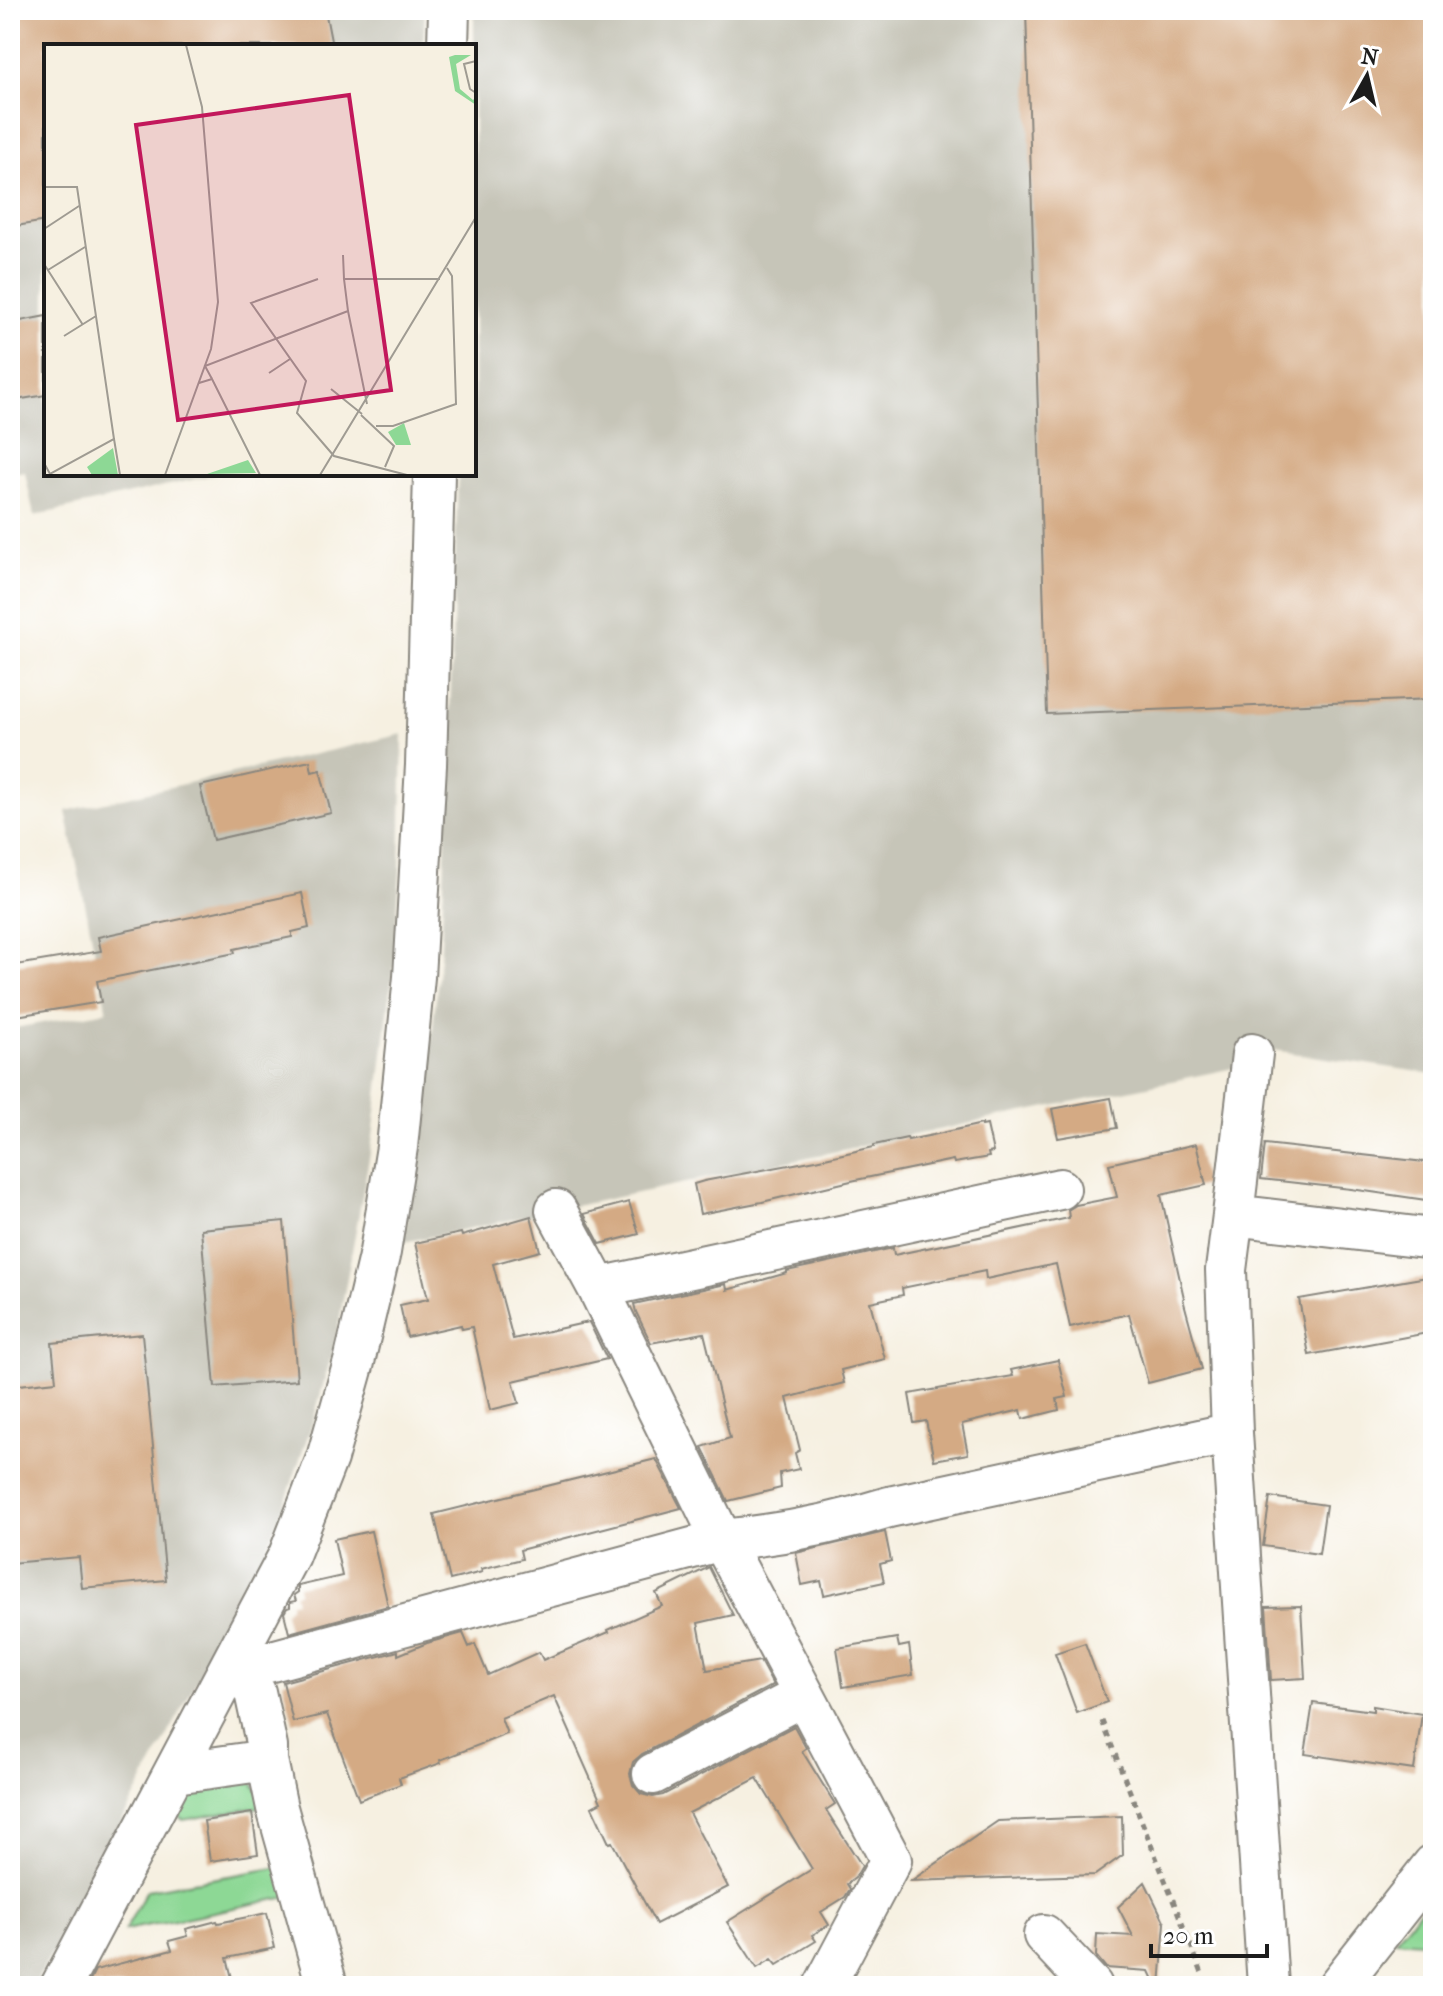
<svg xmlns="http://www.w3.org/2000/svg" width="1443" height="1996" font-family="'IM FELL French Canon',serif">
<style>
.industrial{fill:#c6c5b8}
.green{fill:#8dd895;stroke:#547a58;stroke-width:2}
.building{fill:#d4aa84}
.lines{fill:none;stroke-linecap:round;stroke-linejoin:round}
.minor-casing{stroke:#89867e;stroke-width:44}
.path{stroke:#89867e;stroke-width:5;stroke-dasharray:6 6;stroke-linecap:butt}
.minor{stroke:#fff;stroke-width:40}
.inset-road{fill:none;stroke:#9f9b92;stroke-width:2}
.view{fill:#c2185b;fill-opacity:0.15;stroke:#c2185b;stroke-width:4}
.inset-edge{fill:none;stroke:#1c1c1c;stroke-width:4}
</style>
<rect width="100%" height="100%" fill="#fff"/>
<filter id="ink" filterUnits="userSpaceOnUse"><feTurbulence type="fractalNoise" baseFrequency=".0125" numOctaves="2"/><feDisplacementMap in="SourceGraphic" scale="16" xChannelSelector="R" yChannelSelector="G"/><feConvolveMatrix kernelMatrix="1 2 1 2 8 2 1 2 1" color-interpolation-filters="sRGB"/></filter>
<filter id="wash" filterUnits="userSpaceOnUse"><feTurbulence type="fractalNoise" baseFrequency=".006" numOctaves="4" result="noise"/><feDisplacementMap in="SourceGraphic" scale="32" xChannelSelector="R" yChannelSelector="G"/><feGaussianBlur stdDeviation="1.8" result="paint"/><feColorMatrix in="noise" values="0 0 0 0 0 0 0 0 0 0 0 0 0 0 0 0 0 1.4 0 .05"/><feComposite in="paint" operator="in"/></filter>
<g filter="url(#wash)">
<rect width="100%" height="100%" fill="#f6f0e1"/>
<path class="industrial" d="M10,10H425L423,46H46V474H217L34,516L25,472H10Z
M474,10H1433V1074L1240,1045L1238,1067L404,1242L425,1107L441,947L446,835L458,474H474Z
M403,734L400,870L394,962L373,1137L335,1343L313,1421L287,1497L260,1562L34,1986H10V1029L107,1011L66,811Z"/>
<path class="green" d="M249,1778L262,1797L266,1806L183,1820L174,1813L188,1789Z
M281,1867L288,1897L125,1930L147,1890Z
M1433,1895V1943L1395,1940Z"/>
<g id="blocks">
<path class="building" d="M10,10H325L332,46H46V221L10,227Z
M1026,10H1433V699L1047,714Z
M46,316V395L10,401V323Z
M310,761L312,772L320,770L331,813L213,840L200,786Z
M302,893L309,928L292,932V937L234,949L235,953L97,981L101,1002L10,1017V966L101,951L98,937Z
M1111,1098L1117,1128L1058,1138L1052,1109Z
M982,1124V1126L987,1125L993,1152L988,1153L989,1157L954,1163L953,1160L851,1181L762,1202L700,1214L694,1184L704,1181L816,1160L874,1147V1145L907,1138L908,1140L933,1135Z
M1196,1144L1206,1185L1161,1195L1184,1298L1183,1299L1202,1369L1148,1383L1129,1314L1070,1327L1056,1264L986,1279L985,1271L902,1288L903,1295L870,1302L885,1359L841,1370L844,1383L787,1398L800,1450L795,1453L799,1469L780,1473L781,1488L728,1501L702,1447L730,1438L704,1333L651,1343L636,1312L634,1304L726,1284L727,1290L787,1273V1271L893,1248L894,1255L1069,1218L1068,1210L1076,1205L1117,1197L1109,1164Z
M1265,1144L1433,1163V1201L1351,1189L1261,1179Z
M629,1202L639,1234L600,1244L584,1214Z
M531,1216L540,1251L493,1264L513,1339L589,1322L607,1359L513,1381L519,1403L490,1410L472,1327L462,1329L461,1325L407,1337L400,1305L428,1299L415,1243L461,1233L462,1236Z
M284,1221L297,1380L215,1387L201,1229Z
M1433,1276V1332L1309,1355L1299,1299Z
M142,1334L166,1580L82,1588L79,1557L10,1563V1386L56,1381L52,1343Z
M1058,1360L1067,1397L1057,1399L1059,1410L1023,1419L1021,1410L962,1424L968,1454L934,1460L926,1421L914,1423L909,1394L1013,1376L1011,1370Z
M656,1459L681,1508L520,1550L522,1559L481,1569L482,1572L450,1580L434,1514Z
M1270,1497L1326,1505L1319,1554L1263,1546Z
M371,1531L388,1606L289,1633L284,1613L287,1608L290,1607V1602L296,1601L294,1595L298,1592V1586L342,1576L334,1539Z
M885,1532L891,1561L880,1564L884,1582L824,1595L821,1581L802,1585L796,1553Z
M709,1567L733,1615L698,1623L707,1670L760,1661L773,1685L642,1754L633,1762L630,1774L633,1785L641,1794L653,1797L663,1795L794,1726L806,1748L802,1751L835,1804L826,1810L862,1866L855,1878L847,1884L850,1889L845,1897L821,1912L829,1925L812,1935L816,1941L777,1965L772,1959L757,1968L727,1922L812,1869L757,1778L689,1813L728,1887L656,1924L612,1842L609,1843L592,1807L601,1802L554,1696L501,1718L507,1734L440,1760L441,1763L399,1778L401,1784L359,1800L327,1714L293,1722L283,1682L398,1651V1655L427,1643L463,1633L469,1647L475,1644L488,1675L539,1652L543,1660L609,1632L608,1630L662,1606L656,1593Z
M1301,1606L1305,1678L1271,1680L1266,1607Z
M897,1638L899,1647L909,1645L913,1675L843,1687L837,1648Z
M1085,1643L1107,1702L1077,1713L1055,1653Z
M1313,1703L1373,1711V1706L1422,1714L1414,1770L1305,1754Z
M252,1813L258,1854L210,1861L204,1821Z
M1122,1816L1123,1855L1095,1875L911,1881L998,1821Z
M1145,1882L1165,1923L1160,1986H1156L1149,1971L1106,1968L1096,1956L1097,1934L1133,1936L1118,1907Z
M267,1913L275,1948L227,1958L234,1986H87L95,1970L172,1950L169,1941L188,1936L186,1929L217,1921L218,1923Z"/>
</g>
</g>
<g filter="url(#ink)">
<use href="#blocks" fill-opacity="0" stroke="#89867e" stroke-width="2"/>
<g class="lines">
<g class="minor-casing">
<path id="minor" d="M448,46L449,10
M556,1210L598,1288
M1233,1215L1252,1054
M1232,1433L1268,1986
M233,1663L268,1662L722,1540C778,1535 835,1524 889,1507L1232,1433L1226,1270L1233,1215L1433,1239
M233,1663L255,1692L267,1747V1760
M175,1773L267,1760L277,1808L327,1986
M653,1774L804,1695
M1044,1935L1092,1986
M61,1986L289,1555L327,1458L354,1362L380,1252L397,1147L414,977L426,765L434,474
M824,1986L891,1860L722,1540L598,1288L1060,1189
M1338,1986L1433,1865"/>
</g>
<path class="path" d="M1102,1721L1207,1986"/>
<use href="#minor" class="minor"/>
</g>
</g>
<g transform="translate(44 44)">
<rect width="432" height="432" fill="#f6f0e1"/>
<path d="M411,11H427L412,20L416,45L429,56L432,53V61L411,47L405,13ZM360,379L367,401H352L344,388ZM69,404L74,431H48L43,423ZM204,416L212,429L163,430Z" fill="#8dd895"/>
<path class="inset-road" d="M432,17L420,20L426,45L432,49M0,143H33L70,395L6,430L0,419M0,185L35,162M299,211L300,235M0,220L39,281M4,226L41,203M274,235L207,259L262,337L253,369L290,412L363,431M304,267L323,360M20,292L52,272M225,329L246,315M168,335L161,322L304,267L300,235H396M155,339L168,335L216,431M287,345L318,370M317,371L350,402L341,423M332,382H349L412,360L408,232L403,224M70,395L76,431M121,431L167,305L174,258L158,63L142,1M276,431L432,173"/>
<path class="view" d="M305,51L347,346L134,376L92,81Z"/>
<rect width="432" height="432" class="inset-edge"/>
</g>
<rect width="1443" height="1996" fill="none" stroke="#fff" stroke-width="40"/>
<g transform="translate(1367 76) rotate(8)" stroke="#ffffff" stroke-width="6" paint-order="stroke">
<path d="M0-6L14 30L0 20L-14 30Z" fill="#1c1c1c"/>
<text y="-12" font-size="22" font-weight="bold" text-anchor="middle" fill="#1c1c1c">N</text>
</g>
<path d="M1151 1944v12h116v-12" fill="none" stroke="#1c1c1c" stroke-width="4"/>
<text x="1163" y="1944" font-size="24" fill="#1c1c1c" stroke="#ffffff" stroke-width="6" paint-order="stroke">20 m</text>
</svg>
